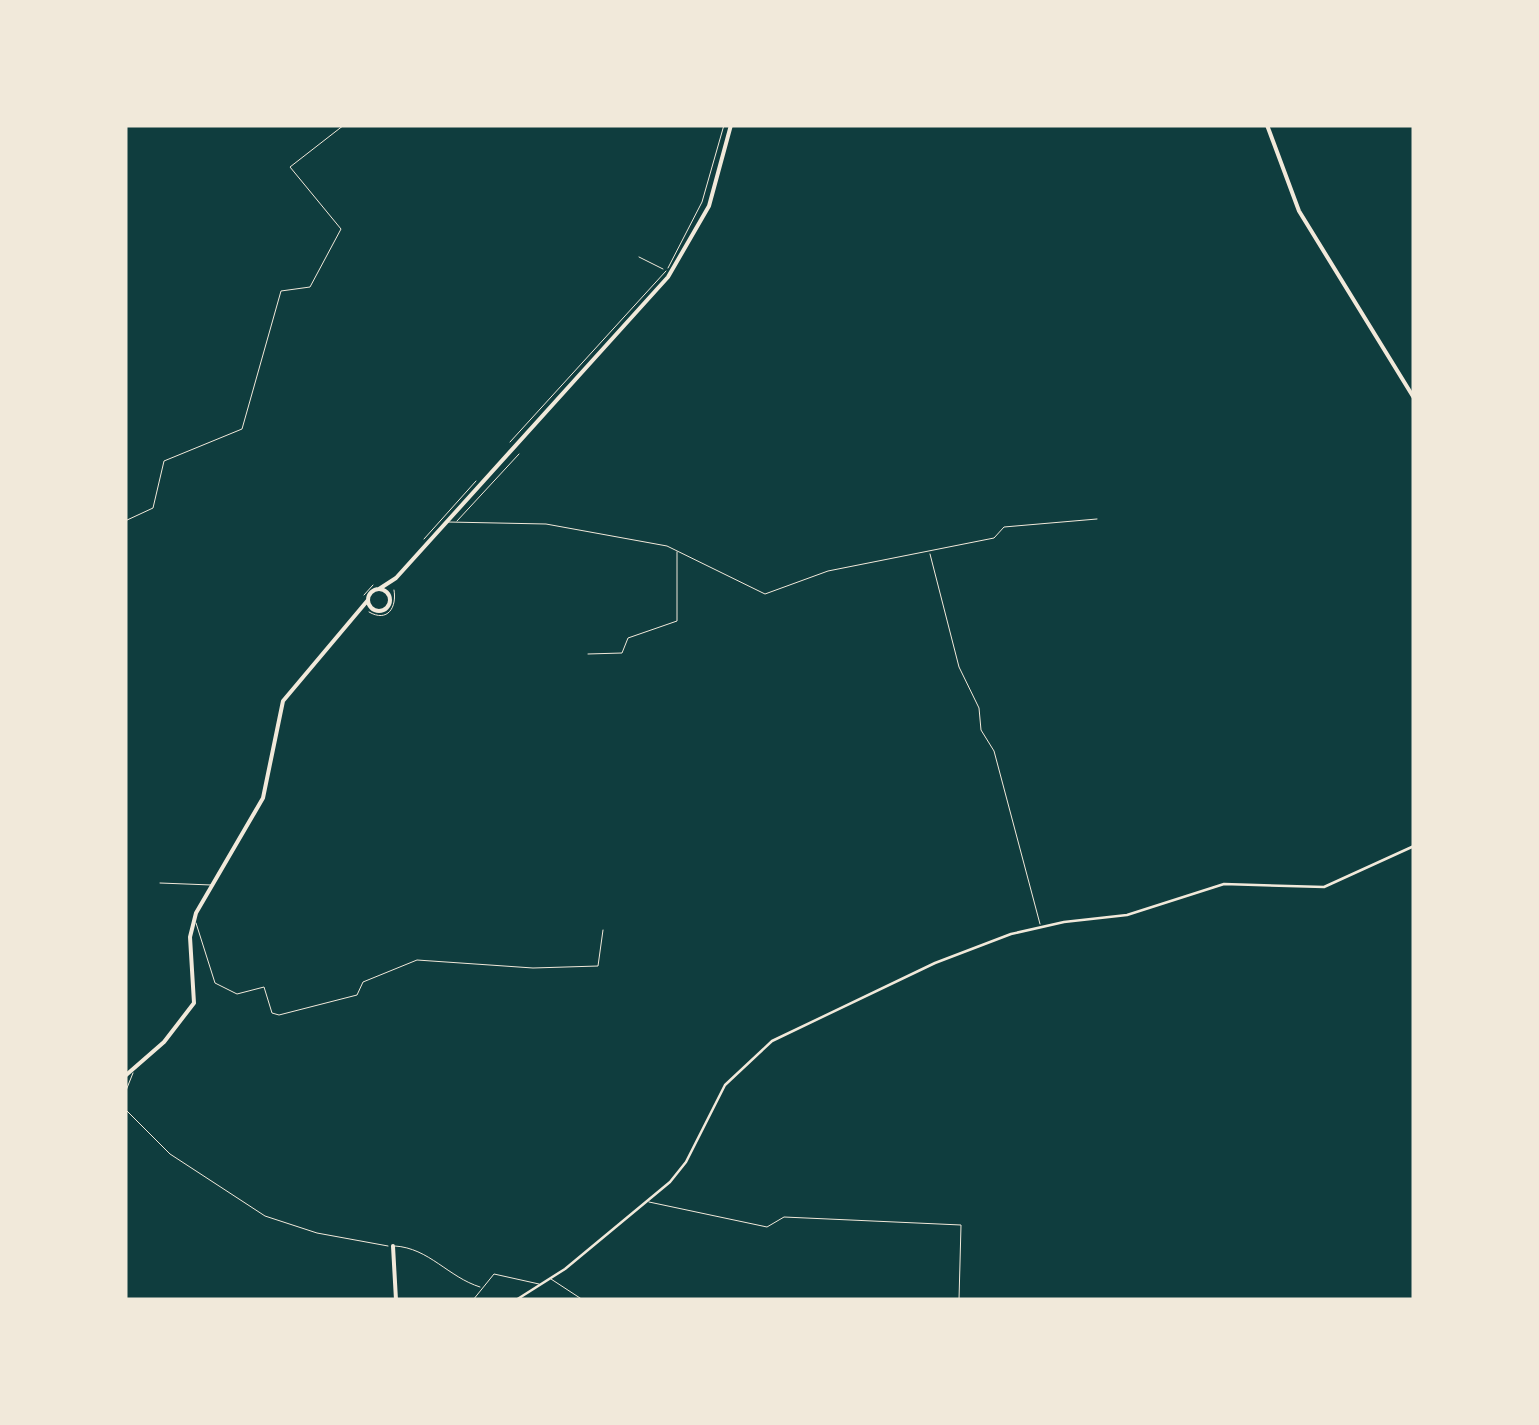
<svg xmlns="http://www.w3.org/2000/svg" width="1539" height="1425" font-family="'Fira Sans Condensed',sans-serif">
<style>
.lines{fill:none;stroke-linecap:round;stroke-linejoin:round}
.path{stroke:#f1e9da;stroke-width:1}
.minor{stroke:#f1e9da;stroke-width:1}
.tertiary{stroke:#f1e9da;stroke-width:2.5}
.secondary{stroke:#f1e9da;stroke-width:4}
</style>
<rect width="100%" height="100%" fill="#0f3d3e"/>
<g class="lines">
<path class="path" d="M364,595L373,585
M369,612C388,623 397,607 394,590"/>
<path class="minor" d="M639,257L663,269
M668,268L702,202L724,125
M510,442L666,271
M125,521L153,508L164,461L242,429L281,291L310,287L341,229L290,167L344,125
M457,521L519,454
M448,522L546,524L667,546L765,594L828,571L994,538L1004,527L1097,519
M424,539L476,481
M930,554L959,667L979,708L981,730L994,751L1040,924
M588,654L622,653L628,638L677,621V552
M160,883L211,885
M196,923L215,983L237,994L264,987L272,1013L279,1015L357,995L363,982L417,960L533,968L598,966L603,930
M125,1093L133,1073
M125,1109L170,1154L265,1216L317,1233L388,1246
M649,1202L767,1227L784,1217L961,1225L959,1300
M395,1246C429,1248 448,1277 480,1287
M551,1279L583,1300
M473,1300L494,1274L539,1284"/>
<path class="tertiary" d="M516,1300L565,1269L670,1182L686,1162L725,1085L772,1041L935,963L1011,934L1064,922L1127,915L1224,884L1324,887L1414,846"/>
<path class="secondary" d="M1267,125L1299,211L1414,398
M368 600a11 11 0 1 1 22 0a11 11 0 1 1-22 0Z
M379,589L396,578L668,277L709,206L731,125
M125,1076L164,1042L194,1003L190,937L196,913L263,798L283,701L368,600
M393,1246L396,1300"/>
</g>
<rect width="1539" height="1425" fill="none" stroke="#f1e9da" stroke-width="255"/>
</svg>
